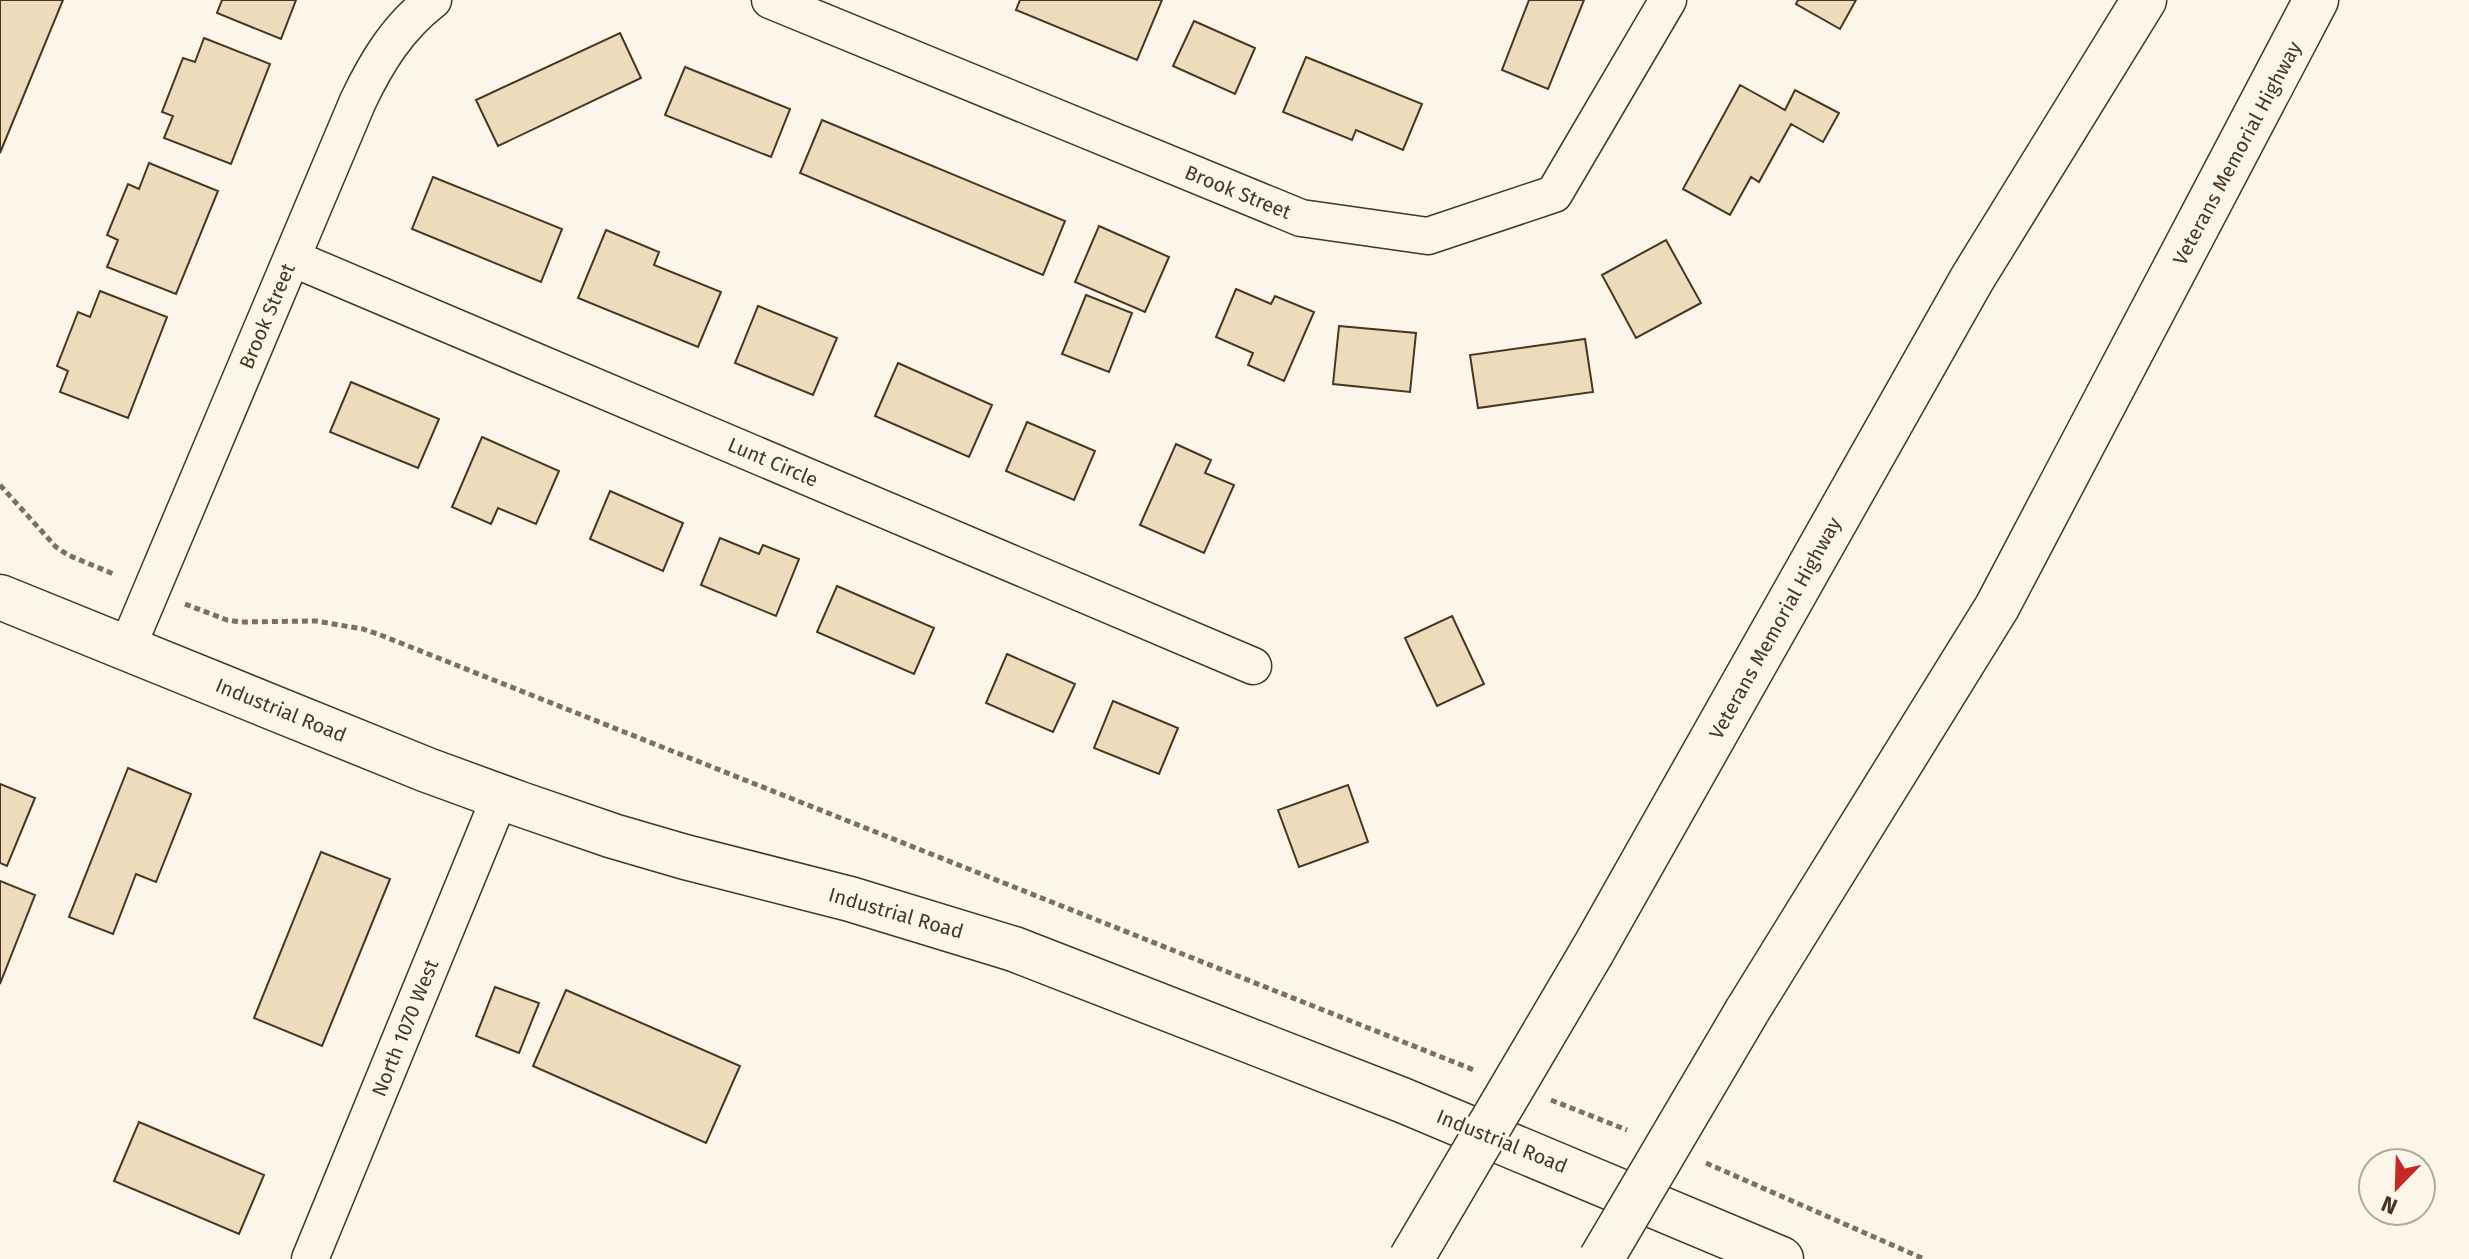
<svg xmlns="http://www.w3.org/2000/svg" width="2469" height="1259" font-family="'Fira Sans',sans-serif">
<style>
.building{fill:#ecdcbc;stroke:#4a3520;stroke-width:2}
.lines{fill:none;stroke-linecap:round;stroke-linejoin:round}
.minor-casing{stroke:#4a3520;stroke-width:39}
.tertiary-casing{stroke:#4a3520;stroke-width:47}
.motorway-casing{stroke:#4a3520;stroke-width:47}
.path{stroke:#7f6f5c;stroke-width:5;stroke-dasharray:6 4;stroke-linecap:butt}
.minor{stroke:#fbf6e9;stroke-width:36}
.tertiary{stroke:#fbf6e9;stroke-width:44}
.motorway{stroke:#fbf6e9;stroke-width:44}
.motorway-bridge-casing{stroke:#4a3520;stroke-width:47;stroke-linecap:butt}
.motorway-bridge{stroke:#fbf6e9;stroke-width:44}
.labels{text-anchor:middle;stroke-width:6;stroke-linejoin:round;paint-order:stroke}
.street-label{font-size:20px;fill:#4a3520;stroke:#fbf6e9}
</style>
<rect width="100%" height="100%" fill="#fbf6e9"/>
<path class="building" d="M0,0H63L0,153Z
M222,0H296L281,39L217,13Z
M1020,0H1162L1137,60L1016,10Z
M1529,0H1584L1548,89L1502,70Z
M1798,0H1856L1840,29L1796,4Z
M1194,21L1255,48L1235,94L1173,66Z
M620,33L641,78L498,146L476,100Z
M204,38L270,64L231,164L164,138L173,116L162,112L183,58L195,62Z
M1306,57L1422,104L1403,150L1356,130L1352,140L1283,112Z
M685,67L790,109L771,157L665,115Z
M1740,85L1785,110L1795,90L1839,113L1823,142L1791,124L1759,182L1751,177L1730,215L1683,189Z
M822,120L1065,221L1043,275L800,173Z
M149,163L218,191L176,294L107,267L118,240L107,235L128,184L139,189Z
M433,177L562,229L541,282L412,229Z
M1099,226L1169,257L1145,312L1075,282Z
M606,230L659,252L654,265L721,292L698,347L578,298Z
M1666,240L1701,303L1636,338L1602,275Z
M1236,289L1271,304L1275,296L1314,312L1284,381L1248,365L1253,353L1216,337Z
M100,291L167,317L128,418L60,392L68,371L57,366L78,312L90,317Z
M1086,295L1132,313L1109,372L1062,354Z
M758,306L837,338L813,395L735,363Z
M1339,326L1416,333L1410,392L1333,384Z
M1585,339L1593,392L1478,408L1470,355Z
M898,363L992,405L969,457L875,416Z
M351,382L439,419L418,468L330,432Z
M1027,422L1095,451L1074,500L1006,471Z
M482,437L559,471L536,524L498,508L491,524L452,507Z
M1176,444L1211,460L1205,473L1234,485L1204,553L1140,525Z
M610,491L683,523L663,571L590,539Z
M720,538L759,554L763,545L799,559L776,616L701,585Z
M837,586L934,628L914,674L817,632Z
M1452,616L1484,684L1437,706L1405,638Z
M1007,654L1075,684L1053,732L986,703Z
M1113,701L1178,728L1159,774L1094,748Z
M128,768L191,794L156,882L136,874L113,934L69,917Z
M0,784L35,798L7,866L0,863Z
M1348,785L1368,842L1299,867L1278,810Z
M321,852L390,879L322,1046L254,1018Z
M0,881L35,895L0,984Z
M495,987L539,1003L519,1053L476,1036Z
M566,990L740,1066L706,1143L533,1066Z
M139,1122L264,1175L239,1234L114,1181Z"/>
<g class="lines">
<g class="minor-casing">
<path id="minor" d="M770,0L1301,218L1428,236L1554,194L1668,0
M292,258L1253,666
M127,648L358,101C377,61 398,27 433,0
M310,1259L500,797"/>
</g>
<g class="tertiary-casing">
<path id="tertiary" d="M0,597L427,770L520,804L613,836L685,857L850,899L1014,949L1402,1100L1781,1259"/>
</g>
<g class="motorway-casing">
<path id="motorway" d="M1593,950L1972,279L2144,0
M1747,1011L1997,607L2316,0"/>
</g>
<path class="path" d="M0,485L56,547L68,555L116,575
M185,604L227,620L239,622L316,621L363,629L383,636L1474,1070
M1551,1100L1627,1130
M1706,1163L1924,1259"/>
<use href="#minor" class="minor"/>
<use href="#tertiary" class="tertiary"/>
<use href="#motorway" class="motorway"/>
<g class="motorway-bridge-casing">
<path id="motorway-bridge" d="M1411,1259L1593,950
M1601,1259L1747,1011"/>
</g>
<use href="#motorway-bridge" class="motorway-bridge"/>
</g>
<g class="labels">
<g class="street-label">
<text transform="translate(2237 153) rotate(-62)" y="7">Veterans Memorial Highway</text>
<text transform="translate(1238 192) rotate(22)" y="7">Brook Street</text>
<text transform="translate(267 316) rotate(-67)" y="7">Brook Street</text>
<text transform="translate(773 462) rotate(23)" y="7">Lunt Circle</text>
<text transform="translate(1775 628) rotate(-61)" y="7">Veterans Memorial Highway</text>
<text transform="translate(281 710) rotate(22)" y="7">Industrial Road</text>
<text transform="translate(896 913) rotate(16)" y="7">Industrial Road</text>
<text transform="translate(405 1028) rotate(-68)" y="7">North 1070 West</text>
<text transform="translate(1502 1141) rotate(22)" y="7">Industrial Road</text>
</g>
</g>
<g transform="translate(2397 1187) rotate(203)"><circle r="38" fill="#fbf6e9" stroke="#b4a999" stroke-width="2"/>
<path d="M0-6L14 30L0 20L-14 30Z" fill="#c62828"/>
<text y="-12" font-size="22" font-weight="bold" text-anchor="middle" fill="#4a3520">N</text>
</g>
</svg>
